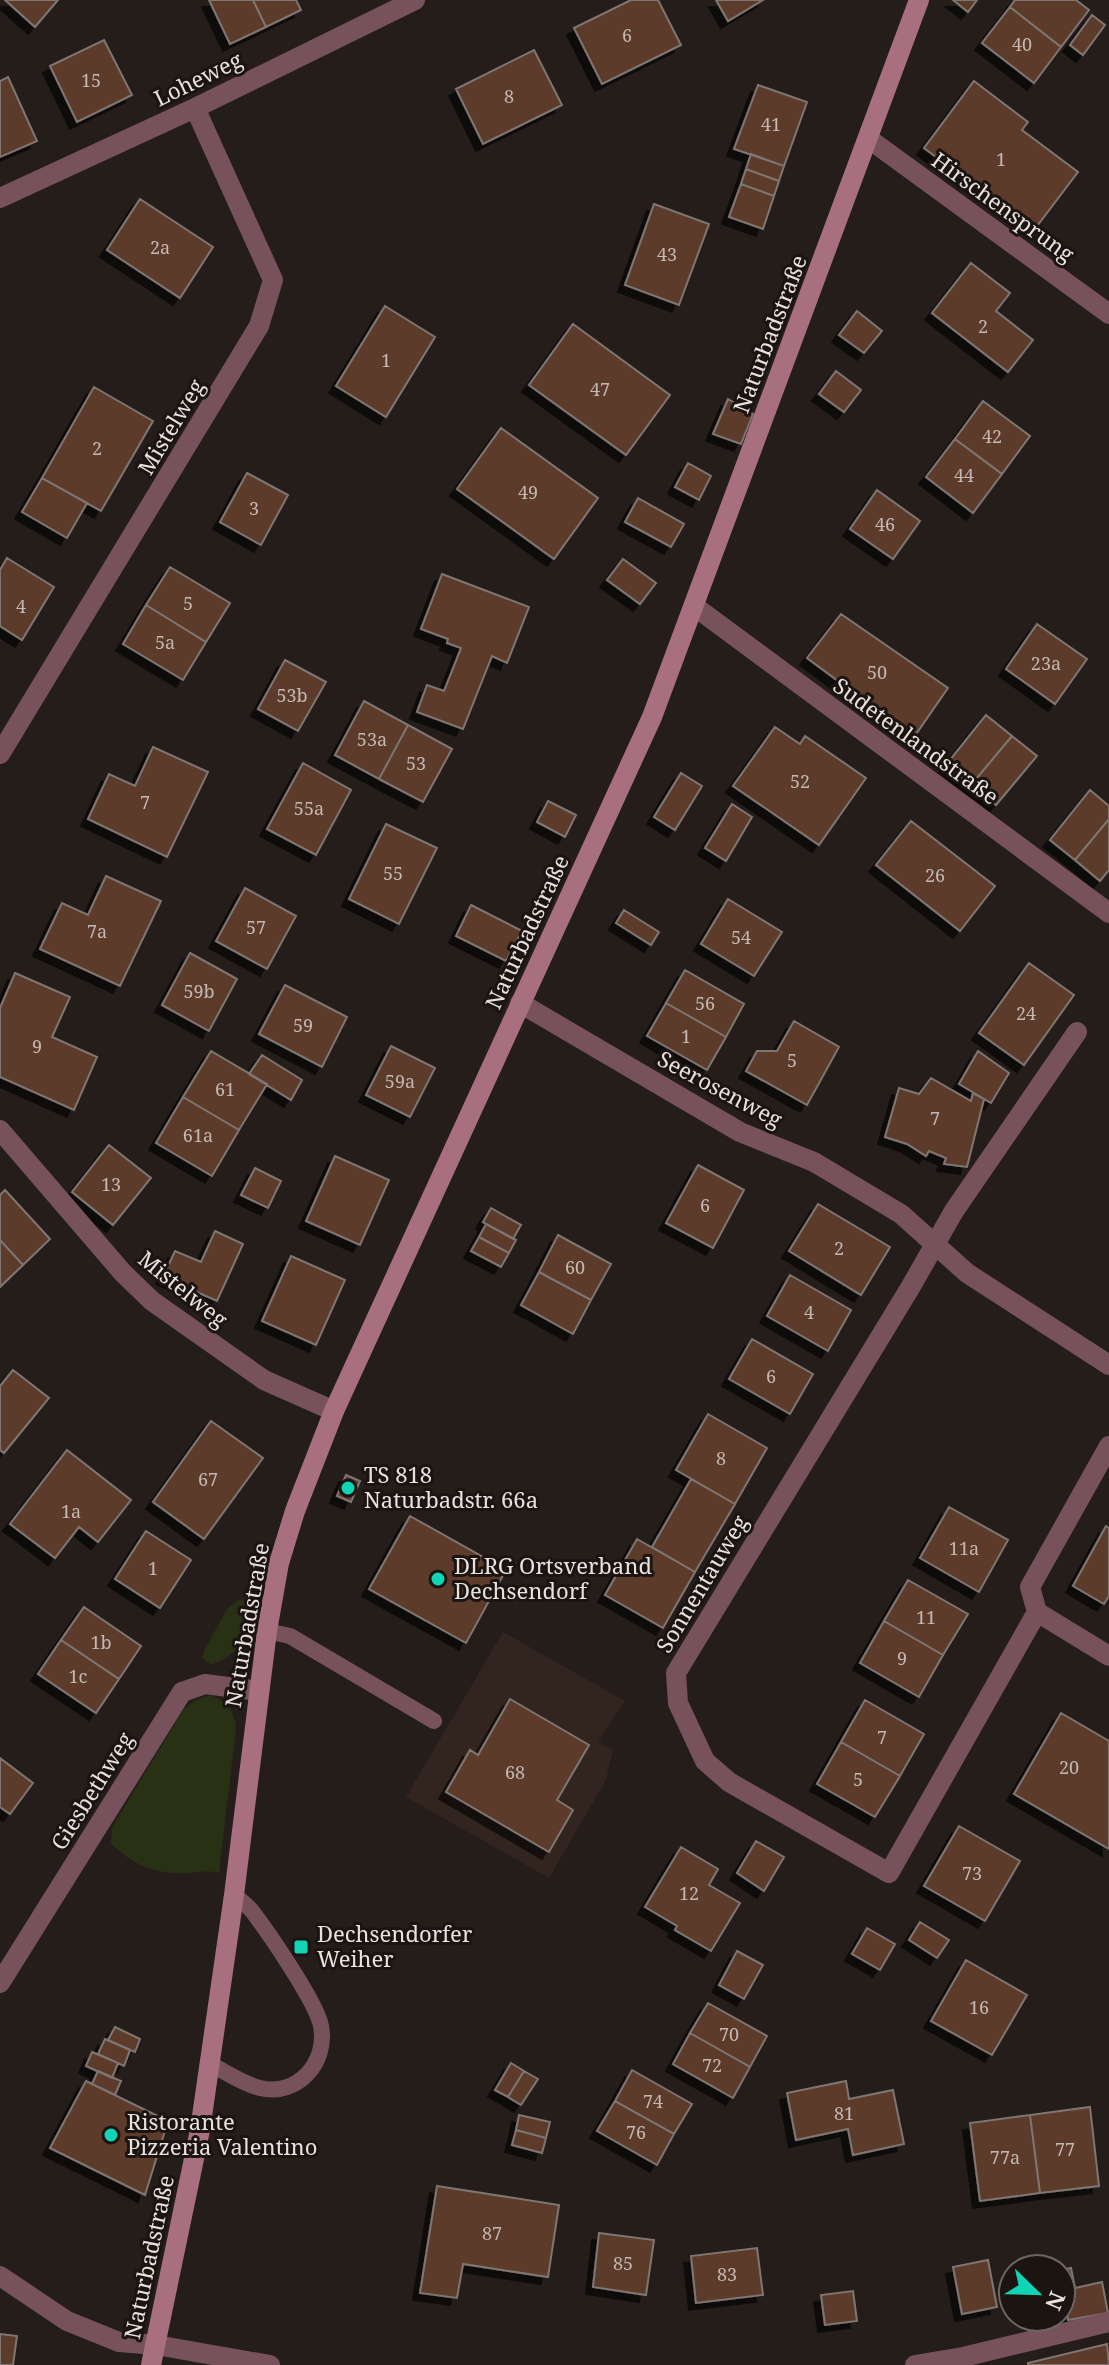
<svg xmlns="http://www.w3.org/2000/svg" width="1109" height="2365" font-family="'Noto Serif',serif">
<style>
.built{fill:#322520}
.green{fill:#293115}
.building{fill:#5c3b2c;stroke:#7f7672;stroke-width:2;filter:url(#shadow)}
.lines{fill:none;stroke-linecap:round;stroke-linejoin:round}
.lane{stroke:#77525d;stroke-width:16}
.street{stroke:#77525d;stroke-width:20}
.secondary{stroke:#a86f81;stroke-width:20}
.poi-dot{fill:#10d5b4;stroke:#1b1411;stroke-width:3}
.labels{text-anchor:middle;stroke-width:6;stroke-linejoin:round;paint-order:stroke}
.number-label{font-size:18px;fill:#c4b8b3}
.street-label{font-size:22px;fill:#e7e2e0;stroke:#1b1411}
.poi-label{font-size:22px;fill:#e7e2e0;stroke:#1b1411;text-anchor:start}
</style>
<defs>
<filter id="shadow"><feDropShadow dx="-7" dy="7" stdDeviation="0" flood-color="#0009"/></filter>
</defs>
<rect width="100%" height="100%" fill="#241d1a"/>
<path class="built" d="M503,1632L625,1701L598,1742L613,1750L606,1780L549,1878L406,1797Z"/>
<path class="green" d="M238,1600L244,1601L252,1610C251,1639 236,1655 211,1665L202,1658L204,1651L227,1609Z
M210,1695C228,1702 234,1710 236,1728L219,1873C205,1869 195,1874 180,1873C152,1873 130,1863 111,1843L112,1827L184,1709L194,1701Z"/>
<path class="building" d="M5,0H58L35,27Z
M209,0H253L266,27L230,44Z
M253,0H296L301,10L266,27Z
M631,0H658L681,45L602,84L574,28Z
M716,0H763L728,21Z
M953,0H977L968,12Z
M1015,0H1076L1089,10L1061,47L1010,7Z
M1010,7L1061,47L1034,83L982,43Z
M1092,15L1105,25L1083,55L1070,45Z
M104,40L132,95L77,122L50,66Z
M534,50L562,105L483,144L456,89Z
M8,77L37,141L0,157V81Z
M974,81L1028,122L1022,130L1078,172L1034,230L924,148Z
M758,85L807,102L784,166L734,149Z
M751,154L784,166L779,181L746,169Z
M746,169L779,181L774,196L741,184Z
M741,184L774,196L763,229L729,217Z
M140,199L213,247L180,298L107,250Z
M654,204L709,224L679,305L625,285Z
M971,263L1010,293L996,311L1033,340L1008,372L932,313Z
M385,306L435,337L386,417L336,386Z
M857,311L882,331L864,353L839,335Z
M573,324L670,395L626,455L529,385Z
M836,371L861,390L844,412L819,394Z
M94,387L153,421L101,511L42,478Z
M728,399L753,414L741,444L713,434Z
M983,401L1030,436L1002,474L955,439Z
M501,428L598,498L554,559L457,489Z
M955,439L1002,474L973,513L926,477Z
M688,463L711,476L699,500L675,487Z
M247,473L288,495L261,545L220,522Z
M42,478L87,503L67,538L22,512Z
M877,490L920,521L893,559L850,529Z
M638,498L684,524L671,547L625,522Z
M7,558L54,587L22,640L0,626V570Z
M623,559L656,583L640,604L607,580Z
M170,567L230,603L206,642L146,605Z
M442,574L529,607L507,663L492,656L463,729L417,712L427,685L444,691L461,648L447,643L448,639L421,629Z
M146,605L206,642L183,680L123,644Z
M841,614L948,688L914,737L807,658Z
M1037,624L1087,659L1055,704L1006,669Z
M285,660L326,682L298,731L258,709Z
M364,701L408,725L379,779L335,755Z
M986,715L1012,736L971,785L946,765Z
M408,725L452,749L423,802L379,779Z
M775,727L800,744L805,736L866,778L819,845L733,786Z
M1012,736L1037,756L996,805L971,785Z
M153,747L208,772L167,857L88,819L109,774L135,786Z
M303,763L351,790L316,855L267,829Z
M681,773L702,786L675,830L654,817Z
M1090,790L1109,806V819L1075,860L1050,840Z
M548,801L576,815L565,837L537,822Z
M732,804L752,817L726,861L705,848Z
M1109,819V870L1100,881L1075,860Z
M911,821L995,886L960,931L876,865Z
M386,824L437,848L399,924L349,899Z
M106,876L161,901L120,986L40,949L62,903L88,915Z
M245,888L296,916L267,969L216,941Z
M728,899L782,932L754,976L701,944Z
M471,905L522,931L506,961L456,936Z
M624,910L659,932L651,945L616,923Z
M190,953L237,979L209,1031L162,1005Z
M1029,963L1074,995L1024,1065L979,1033Z
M685,970L744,1004L726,1037L666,1003Z
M15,973L70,997L52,1037L97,1057L74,1110L0,1077V1008Z
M285,985L347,1017L322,1067L259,1034Z
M666,1003L726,1037L707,1070L647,1036Z
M794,1021L839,1047L807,1105L746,1071L757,1051H777Z
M391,1046L435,1068L410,1117L366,1095Z
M211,1051L267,1084L239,1130L183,1097Z
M978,1051L1009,1073L991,1103L959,1084Z
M262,1055L302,1080L291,1100L249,1074Z
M931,1078L971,1101L973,1093L984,1099L967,1167L944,1164L946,1158L929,1151L926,1156L907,1144L885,1137L899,1088L919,1094Z
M183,1097L239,1130L212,1176L156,1143Z
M109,1145L151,1178L113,1225L72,1192Z
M335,1156L389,1180L360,1245L306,1221Z
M698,1165L744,1190L713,1248L666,1223Z
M255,1168L281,1181L268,1208L241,1195Z
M5,1190L50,1239L23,1265L0,1240V1195Z
M818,1204L890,1247L861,1295L789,1251Z
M491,1208L521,1225L513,1239L483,1222Z
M486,1224L516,1240L509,1253L479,1237Z
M215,1231L243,1244L217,1301L163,1277L175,1251L201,1262Z
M558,1235L611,1264L591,1300L539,1272Z
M479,1237L509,1253L501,1267L471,1251Z
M0,1240L23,1265L0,1287Z
M291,1256L345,1280L316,1345L262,1321Z
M539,1272L591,1300L573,1334L521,1305Z
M790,1275L851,1310L828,1351L767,1316Z
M752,1339L813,1374L790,1414L729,1379Z
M13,1370L49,1398L4,1453L0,1450V1386Z
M708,1414L767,1448L735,1504L676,1470Z
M211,1421L263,1458L204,1539L153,1502Z
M67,1450L131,1500L98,1542L79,1527L55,1558L10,1524Z
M346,1475L360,1481L351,1502L337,1496Z
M691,1479L735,1504L695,1572L652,1547Z
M949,1507L1008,1540L979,1592L920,1558Z
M410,1516L506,1570L466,1643L369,1589Z
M1106,1526L1109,1528V1596L1104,1604L1073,1586Z
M146,1531L191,1560L160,1608L115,1579Z
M637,1539L695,1572L663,1628L605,1595Z
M908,1580L968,1614L943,1655L884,1621Z
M84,1607L141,1646L119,1679L61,1640Z
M884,1621L943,1655L919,1697L860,1663Z
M61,1640L119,1679L96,1713L38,1674Z
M510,1699L589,1745L557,1800L573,1810L549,1852L446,1792L470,1750L478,1755Z
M865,1700L924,1734L900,1776L841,1742Z
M1061,1713L1109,1741V1849L1014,1794Z
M841,1742L900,1776L875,1817L817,1784Z
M0,1758L33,1783L10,1814L0,1807Z
M959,1826L1020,1861L985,1921L924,1886Z
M756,1841L784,1857L764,1891L737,1873Z
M681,1847L718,1869L709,1885L740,1903L711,1951L675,1930L677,1926L645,1907Z
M920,1922L949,1940L937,1958L909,1940Z
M867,1928L895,1944L880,1970L852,1954Z
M737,1951L763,1965L744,1999L719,1985Z
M966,1960L1027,1995L992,2055L931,2021Z
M708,2003L767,2036L750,2067L690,2033Z
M115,2027L140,2039L135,2052L108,2040Z
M690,2033L750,2067L733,2098L673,2064Z
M105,2039L130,2050L124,2066L98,2054Z
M92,2052L118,2063L112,2078L86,2066Z
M511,2063L524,2071L508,2097L495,2090Z
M632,2070L692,2104L674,2134L615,2101Z
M98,2071L121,2081L115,2095L92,2084Z
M524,2071L538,2079L521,2105L508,2097Z
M86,2081L168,2121L145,2195L50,2148Z
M846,2081L849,2099L893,2090L904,2144L853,2155L848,2129L796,2140L787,2093Z
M615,2101L674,2134L657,2165L597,2131Z
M1090,2107L1099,2186L1040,2193L1030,2115Z
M519,2115L550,2122L546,2138L516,2130Z
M1030,2115L1040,2193L980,2201L970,2123Z
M516,2130L546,2138L542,2153L512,2145Z
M437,2186L559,2205L548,2277L463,2264L457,2298L420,2293Z
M599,2233L654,2240L646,2295L593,2287Z
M757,2248L763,2295L696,2303L691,2256Z
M988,2260L997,2307L962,2314L953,2267Z
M1071,2268L1075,2288L1102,2282L1108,2313L1068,2320L1061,2270Z
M853,2291L857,2321L825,2325L821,2295Z
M0,2334L17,2336L13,2365H0Z
M1107,2344L1109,2365H1028V2363Z"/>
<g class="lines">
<path class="lane" d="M267,1631L290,1636L434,1721
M210,2064C226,2072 243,2084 260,2088C297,2097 328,2063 321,2026C317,2003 268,1932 252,1911C247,1905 240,1900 234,1895"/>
<path class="street" d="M869,139L1109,314
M0,198L195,108L415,0
M694,606L1109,913
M0,754L259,326L273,280L195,108
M520,1003L740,1132L814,1162L901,1214L967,1273L1109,1365
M1077,1032L954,1211L910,1288L676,1673L678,1703L705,1761L729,1782L889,1873L1037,1612L1109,1656
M0,1130L123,1273L152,1301L264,1380L334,1411
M1037,1612L1030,1587L1109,1446
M0,1983L182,1692L205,1684L259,1691
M0,2276L67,2321L119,2342L156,2345L270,2365
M915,2365L963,2357L1109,2322"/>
<path class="secondary" d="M151,2365L200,2130L234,1895L267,1631L279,1563L295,1511L334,1411L652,717L919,0"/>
</g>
<g class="poi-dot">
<circle cx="348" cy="1488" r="8"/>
<circle cx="438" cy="1579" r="8"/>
<rect x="293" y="1939" width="16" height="16" rx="4"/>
<circle cx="111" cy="2135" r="8"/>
</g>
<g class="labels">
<g class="number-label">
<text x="627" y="42">6</text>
<text x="1022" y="51">40</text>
<text x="91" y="87">15</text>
<text x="509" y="103">8</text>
<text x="771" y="131">41</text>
<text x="1001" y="166">1</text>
<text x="160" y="254">2a</text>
<text x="667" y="261">43</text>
<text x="983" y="333">2</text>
<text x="386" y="367">1</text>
<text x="600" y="396">47</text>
<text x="992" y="443">42</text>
<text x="97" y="455">2</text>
<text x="964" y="482">44</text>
<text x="528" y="499">49</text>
<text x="254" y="515">3</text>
<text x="885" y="531">46</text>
<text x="188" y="610">5</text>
<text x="21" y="613">4</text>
<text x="165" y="649">5a</text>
<text x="1046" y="670">23a</text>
<text x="877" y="679">50</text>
<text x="292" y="702">53b</text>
<text x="372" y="746">53a</text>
<text x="416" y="770">53</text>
<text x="800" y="788">52</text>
<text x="145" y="809">7</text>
<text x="309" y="815">55a</text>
<text x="393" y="880">55</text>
<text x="935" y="882">26</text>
<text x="256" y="934">57</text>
<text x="97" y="938">7a</text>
<text x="741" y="944">54</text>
<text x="199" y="998">59b</text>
<text x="705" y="1010">56</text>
<text x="1026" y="1020">24</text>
<text x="303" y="1032">59</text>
<text x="686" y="1043">1</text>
<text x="37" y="1053">9</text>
<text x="792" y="1067">5</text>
<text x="400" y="1088">59a</text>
<text x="225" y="1096">61</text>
<text x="935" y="1125">7</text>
<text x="198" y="1142">61a</text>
<text x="111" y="1191">13</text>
<text x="705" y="1212">6</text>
<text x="839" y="1255">2</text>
<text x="575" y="1274">60</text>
<text x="809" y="1319">4</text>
<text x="771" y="1383">6</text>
<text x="721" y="1465">8</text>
<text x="208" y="1486">67</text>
<text x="71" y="1518">1a</text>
<text x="964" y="1555">11a</text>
<text x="153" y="1575">1</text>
<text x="926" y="1624">11</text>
<text x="101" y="1649">1b</text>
<text x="902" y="1665">9</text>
<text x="78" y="1683">1c</text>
<text x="882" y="1744">7</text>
<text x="1069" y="1774">20</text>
<text x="515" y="1779">68</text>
<text x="858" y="1786">5</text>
<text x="972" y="1880">73</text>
<text x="689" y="1900">12</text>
<text x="979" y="2014">16</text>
<text x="729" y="2041">70</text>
<text x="712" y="2072">72</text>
<text x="653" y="2108">74</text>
<text x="844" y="2120">81</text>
<text x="636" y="2139">76</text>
<text x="1065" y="2156">77</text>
<text x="1005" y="2164">77a</text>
<text x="492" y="2240">87</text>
<text x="623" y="2270">85</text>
<text x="727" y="2281">83</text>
</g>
<g class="street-label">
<text transform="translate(198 79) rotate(-26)" y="8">Loheweg</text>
<text transform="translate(1003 207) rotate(36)" y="8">Hirschensprung</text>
<text transform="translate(770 334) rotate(-69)" y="8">Naturbadstraße</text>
<text transform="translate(171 427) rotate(-59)" y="8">Mistelweg</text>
<text transform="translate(916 741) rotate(36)" y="8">Sudetenlandstraße</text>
<text transform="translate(527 932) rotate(-65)" y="8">Naturbadstraße</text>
<text transform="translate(720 1089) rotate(28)" y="8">Seerosenweg</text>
<text transform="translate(183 1289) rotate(39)" y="8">Mistelweg</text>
<text transform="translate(702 1584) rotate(-59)" y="8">Sonnentauweg</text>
<text transform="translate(247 1625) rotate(-80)" y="8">Naturbadstraße</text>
<text transform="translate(92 1791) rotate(-58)" y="8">Giesbethweg</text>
<text transform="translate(149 2257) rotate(-78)" y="8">Naturbadstraße</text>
</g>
<g class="poi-label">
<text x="364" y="1483">TS 818<tspan x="364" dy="25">Naturbadstr. 66a</tspan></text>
<text x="454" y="1574">DLRG Ortsverband<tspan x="454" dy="25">Dechsendorf</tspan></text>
<text x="317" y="1942">Dechsendorfer<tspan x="317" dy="25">Weiher</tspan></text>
<text x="127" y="2130">Ristorante<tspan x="127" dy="25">Pizzeria Valentino</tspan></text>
</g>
</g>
<g transform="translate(1037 2293) rotate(113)"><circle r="38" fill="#1b1411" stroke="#6d6664" stroke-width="2"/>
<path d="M0-6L14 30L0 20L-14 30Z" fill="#10d5b4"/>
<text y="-12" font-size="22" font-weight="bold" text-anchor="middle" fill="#e7e2e0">N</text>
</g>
</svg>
